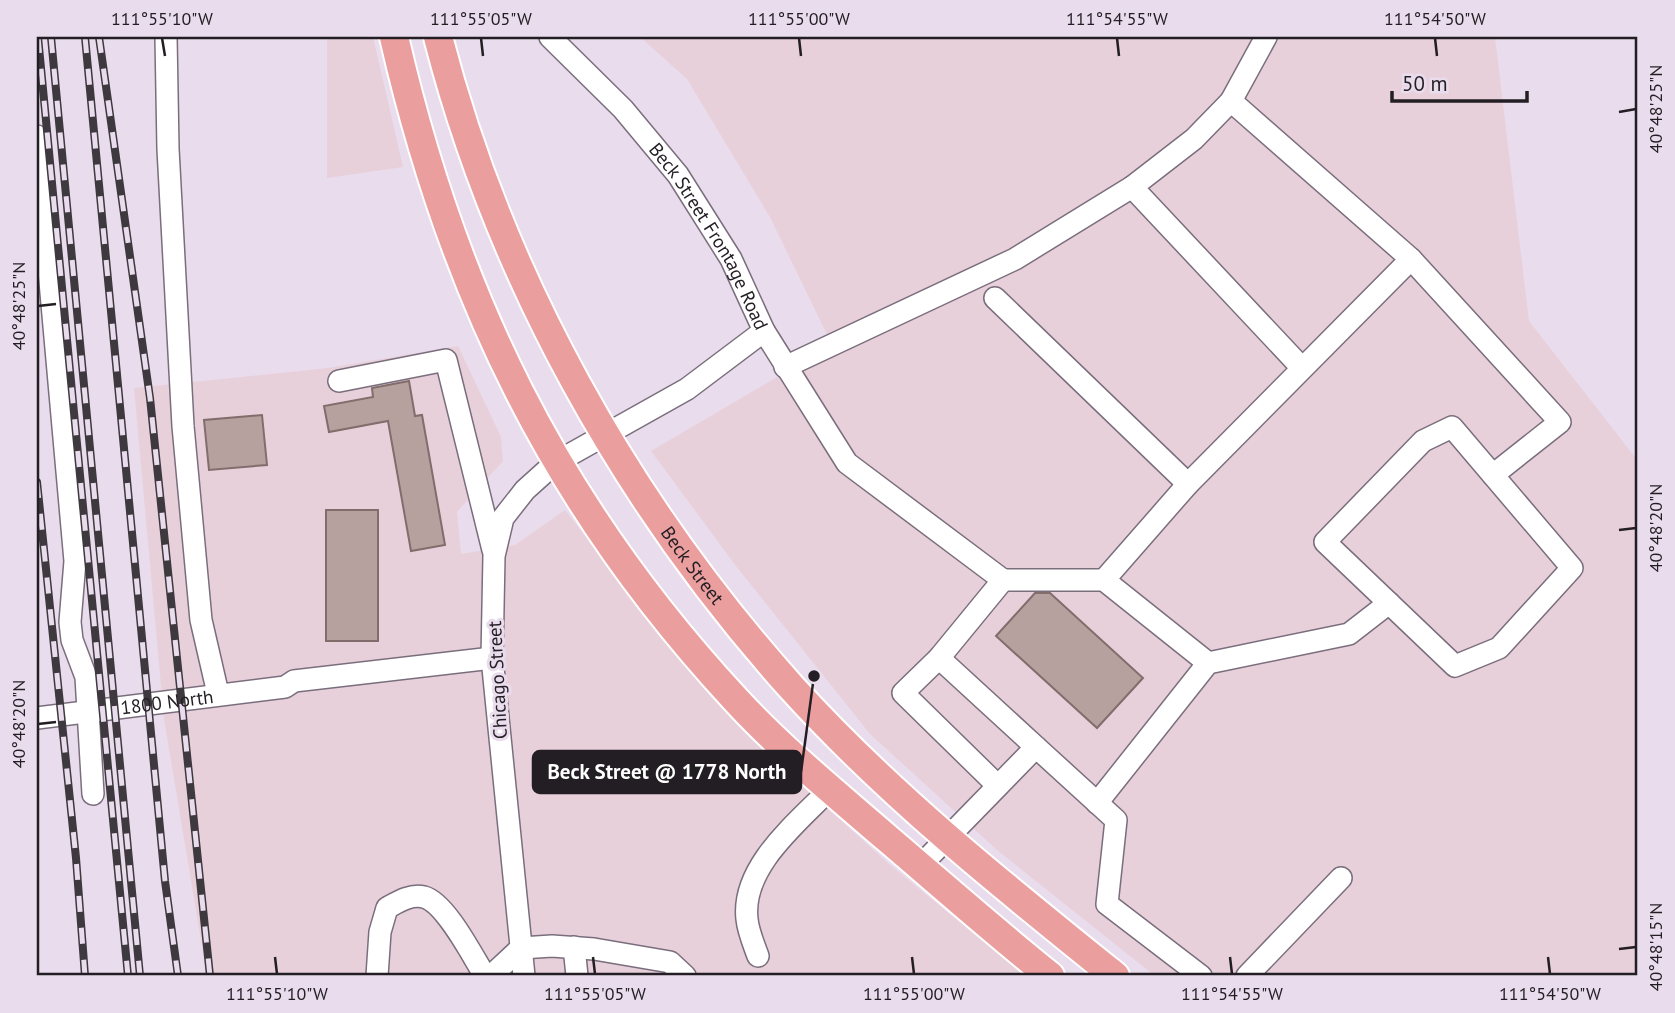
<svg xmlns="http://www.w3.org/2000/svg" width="1675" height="1013" font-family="'PT Sans',sans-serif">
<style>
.industrial{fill:#e8d0db}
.building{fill:#b7a19f;stroke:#816d6b;stroke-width:2}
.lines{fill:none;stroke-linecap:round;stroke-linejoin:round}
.minor-casing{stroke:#7a6e7d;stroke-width:24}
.major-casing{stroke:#fff;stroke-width:32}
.minor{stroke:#fff;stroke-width:21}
.major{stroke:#eb9e9e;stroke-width:28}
.rail-casing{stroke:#3e383f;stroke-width:8}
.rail{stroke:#e9dcec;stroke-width:5;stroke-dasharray:16;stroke-linecap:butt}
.ticks{fill:none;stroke:#231e24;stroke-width:2.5}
.labels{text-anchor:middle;stroke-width:6;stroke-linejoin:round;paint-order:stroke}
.street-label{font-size:19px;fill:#231e24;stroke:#e9dcec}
.leader{fill:none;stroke:#231e24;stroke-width:2.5}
.callout-dot{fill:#231e24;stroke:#e9dcec;stroke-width:2.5}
.callout{fill:#231e24;stroke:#231e24;stroke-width:2.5}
.callout-label{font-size:21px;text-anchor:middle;font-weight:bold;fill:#fff}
.neatline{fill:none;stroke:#231e24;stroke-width:2.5}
.ticks-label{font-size:18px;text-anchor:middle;fill:#231e24}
</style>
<rect width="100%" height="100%" fill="#e9dcec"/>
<path class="industrial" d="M327,37H373L403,167L327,178Z
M640,37H1495L1529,321L1638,461V976H1155L997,850L870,734L736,566L651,451L832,345L770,217L687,79Z
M458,346L501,437L503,461L457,512L461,554L515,545L565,510L711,697L756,743L889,864L1025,976H207L164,719L134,388L328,368Z"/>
<path class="building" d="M409,381L415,416L422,415L445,545L411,551L388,421L329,432L324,406L373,397L372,388Z
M262,415L267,465L209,470L204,420Z
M326,510H378V641H326Z
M1035,593H1050L1143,678L1097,728L996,636Z"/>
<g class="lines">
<g class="minor-casing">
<g id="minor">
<path d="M166,37L168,149L183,426L201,620L216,685"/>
<path id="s1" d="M550,37L623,109L678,175L731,259L764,331L847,463L1003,580L939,658L903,693L997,785"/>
<path d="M37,136L75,561L70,622L72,640L86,677L93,794"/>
<path d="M1132,187L1302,368"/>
<path d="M1411,259L1560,422L1493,475"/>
<path d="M995,298L1188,484"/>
<path d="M785,367L1015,259L1132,187L1194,139L1231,101L1266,37"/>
<path d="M339,381L446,360L493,550"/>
<path d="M1452,427L1572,568L1499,648L1455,666L1325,542L1423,441Z"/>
<path d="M1003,580H1104L1208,663"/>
<path d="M1104,580L1188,484L1411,259L1231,101"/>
<path d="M939,658L1036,747"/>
<path id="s2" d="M37,718L285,687L294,681L492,658"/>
<path d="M1097,803L1208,663L1349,634L1389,603"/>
<path d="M920,866L1036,747L1116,820L1107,904L1201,976"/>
<path d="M574,947L577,976"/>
<path d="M758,956C754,945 748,931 747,919C741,867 797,823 830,789"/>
<path d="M377,976L380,932L387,908C398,902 410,894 424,897C446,903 473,957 485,976"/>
<path d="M491,976L521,948L552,946L594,949L670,962L685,976"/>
<path d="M524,976L492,658L494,556L503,518L525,490L555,463L687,389L764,331"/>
<path d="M1247,976L1341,878"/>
</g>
</g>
<g class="major-casing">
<g id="major">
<path d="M394,37C453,294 555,505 736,700C782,750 836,794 888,839C942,885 995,932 1050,976"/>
<path id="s3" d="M438,37C500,277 626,503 792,688C888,794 1003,886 1115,976"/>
</g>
</g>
<use href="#minor" class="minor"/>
<use href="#major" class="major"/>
<g class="rail-casing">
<path id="rail" d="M38,37L128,976
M51,37L140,976
M85,37L165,881L178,976
M99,37L150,398L210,976
M37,482L76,858L85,976"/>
</g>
<use href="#rail" class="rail"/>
</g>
<path class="ticks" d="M162,38L165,56M481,38L483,56M799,38L801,56M1117,38L1119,56M1435,38L1437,56M1619,112L1636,109M38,306L56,304M1619,530L1636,528M38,724L56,722M1619,949L1636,947M275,957L277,974M593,957L595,974M912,957L914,974M1230,957L1232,974M1548,957L1550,974"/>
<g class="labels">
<g class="street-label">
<text dy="7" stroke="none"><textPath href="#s1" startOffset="257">Beck Street Frontage Road</textPath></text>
<text dy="7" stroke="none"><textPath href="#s3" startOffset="590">Beck Street</textPath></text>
<text transform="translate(497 680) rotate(-93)" y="7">Chicago Street</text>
<text dy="7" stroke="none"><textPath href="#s2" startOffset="131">1800 North</textPath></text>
</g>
</g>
<path class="leader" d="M814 676L801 772"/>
<circle class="callout-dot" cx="814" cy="676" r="7"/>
<rect class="callout" x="533" y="751" width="268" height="42" rx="7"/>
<g class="callout-label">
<text x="667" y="779">Beck Street @ 1778 North</text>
</g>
<rect width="1675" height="1013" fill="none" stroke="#e9dcec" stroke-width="77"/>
<path d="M1392 91v10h135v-10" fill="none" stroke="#231e24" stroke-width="3.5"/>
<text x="1402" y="91" font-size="21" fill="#231e24" stroke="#e9dcec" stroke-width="5" paint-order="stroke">50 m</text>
<rect x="38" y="38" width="1598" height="936" class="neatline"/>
<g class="ticks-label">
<text x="162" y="25">111°55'10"W</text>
<text x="481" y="25">111°55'05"W</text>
<text x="799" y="25">111°55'00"W</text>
<text x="1117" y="25">111°54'55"W</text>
<text x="1435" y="25">111°54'50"W</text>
<text transform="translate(1656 109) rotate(-90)" y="6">40°48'25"N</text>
<text transform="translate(19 306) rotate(-90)" y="6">40°48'25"N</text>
<text transform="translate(1656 528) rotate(-90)" y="6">40°48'20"N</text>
<text transform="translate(19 724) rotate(-90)" y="6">40°48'20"N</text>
<text transform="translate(1656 947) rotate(-90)" y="6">40°48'15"N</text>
<text x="277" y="1000">111°55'10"W</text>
<text x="595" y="1000">111°55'05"W</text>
<text x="914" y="1000">111°55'00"W</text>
<text x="1232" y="1000">111°54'55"W</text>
<text x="1550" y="1000">111°54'50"W</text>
</g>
</svg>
